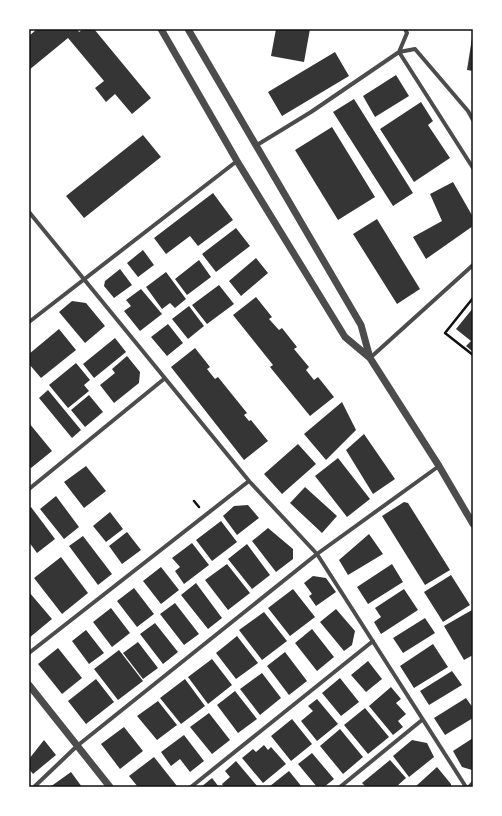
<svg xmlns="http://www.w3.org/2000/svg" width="502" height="816" font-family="Rubik,sans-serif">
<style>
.building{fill:#353535}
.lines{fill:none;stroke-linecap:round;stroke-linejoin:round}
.path{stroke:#111;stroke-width:2.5}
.minor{stroke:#4c4c4c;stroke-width:4}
.tertiary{stroke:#4c4c4c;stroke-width:7}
.neatline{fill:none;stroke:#111;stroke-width:1.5}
</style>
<rect width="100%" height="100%" fill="#fff"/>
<path class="building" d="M37,29H77L79,32L83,29H94L151,98L132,114L115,94L106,102L95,88L104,81L68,38L29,70V36Z
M276,29H310L304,62L271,56Z
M472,38H473V71L467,70Z
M335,52L349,76L282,116L268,92Z
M396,75L409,96L375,117L363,96Z
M354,99L413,193L393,206L333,112Z
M421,102L433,121L428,125L450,158L414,182L380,129Z
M332,127L375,197L338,220L295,150Z
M143,135L161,157L84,218L66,196Z
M453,182L473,217V226L426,259L413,237L442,221L430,194Z
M213,193L233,220L198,246L190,236L166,254L154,238Z
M377,219L420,289L397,304L353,234Z
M236,228L250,246L216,272L202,254Z
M143,250L154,265L138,277L127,263Z
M256,258L268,273L241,296L229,281Z
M199,260L211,277L187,295L175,279Z
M120,269L132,285L114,298L104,286L105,281Z
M166,272L186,299L175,308L170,303L162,309L146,287Z
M219,285L234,304L207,324L192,305Z
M141,289L162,314L140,331L124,311L131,306L126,300Z
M256,297L272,317L269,319L279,330L282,328L297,347L294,349L309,367L306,370L314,380L318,377L334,397L310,416L270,367L273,365L233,315Z
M72,301L86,303L105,326L85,343L59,312Z
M189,306L204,326L188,339L172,319Z
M473,308V352L466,346L471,341L456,329Z
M168,324L183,343L167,356L151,337Z
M59,329L76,350L41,378L29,364V354Z
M115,338L126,352L94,378L83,364Z
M195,348L210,367L207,369L215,379L218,377L247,413L244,415L249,421L251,420L268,441L244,460L171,367Z
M127,356L140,372L139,383L114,403L100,385L115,373L112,369Z
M76,363L90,380L84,385L89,391L68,408L49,385Z
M48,390L81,430L72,438L39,398Z
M89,395L103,412L85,427L71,410Z
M342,402L356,430L326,460L304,434Z
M29,423L52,451L31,468L29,466Z
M364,434L395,479L373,494L346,450Z
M298,444L316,464L282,494L264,474Z
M338,458L370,499L347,517L315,476Z
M86,466L106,491L84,508L64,482Z
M305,487L337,516L322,533L290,503Z
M56,496L79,527L64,539L40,509Z
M404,502L408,503L450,570L425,585L382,516Z
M248,505L259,518L237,535L223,516L234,506Z
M31,507L55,539L37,553L29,542V509Z
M110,512L123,529L106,542L93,526Z
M221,521L237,542L212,561L196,540Z
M268,528L293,549V559L276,572L252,541Z
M127,532L141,550L122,564L109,546Z
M369,534L383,554L348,575L339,560Z
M83,536L112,574L98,585L69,546Z
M192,543L209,565L184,584L175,571L180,567L172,558Z
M247,544L270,575L252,589L228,559Z
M61,557L88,593L62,614L34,578Z
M227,564L250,593L228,610L205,580Z
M392,564L403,582L368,604L357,587Z
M161,567L179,590L161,604L143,581Z
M451,575L470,605L443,622L424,592Z
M313,576L326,578L336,592L316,606L309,596L312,594L304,583Z
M196,583L222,618L208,629L181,595Z
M134,588L154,614L137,627L117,601Z
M293,589L315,617L290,636L268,608Z
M404,589L418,610L381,634L374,622L381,617L375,608Z
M29,592L52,619L29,638Z
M175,603L199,634L184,645L160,614Z
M111,608L130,633L112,647L93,622Z
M336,609L355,631L352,645L344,651L320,622Z
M472,610L473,655L464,660L444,626Z
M264,612L287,641L262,660L239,630Z
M425,618L435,633L403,653L393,638Z
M155,623L178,652L163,664L140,634Z
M312,629L334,657L317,671L295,643Z
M86,630L104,653L89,664L72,641Z
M237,636L258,663L236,679L216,653Z
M138,642L158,668L143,679L123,653Z
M433,644L448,667L414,688L400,666Z
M58,648L82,678L62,694L38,664Z
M119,650L143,681L118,700L94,669Z
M285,652L307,681L289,695L267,666Z
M212,659L232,685L208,704L188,677Z
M368,661L382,679L366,692L351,675Z
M452,671L462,685L429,705L420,691Z
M262,673L281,698L260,715L240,689Z
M340,678L359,702L341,716L322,693Z
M96,679L114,702L86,724L68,701Z
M185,679L205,706L181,724L160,698Z
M391,687L401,699L396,703L406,714L398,721L403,727L393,735L369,706Z
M235,691L257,719L238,733L217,705Z
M466,698L473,708V718L445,735L434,718Z
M317,699L338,724L317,741L301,721L313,711L308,706Z
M158,701L177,725L157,740L137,716Z
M365,708L389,737L368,754L344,725Z
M209,713L230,740L212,754L190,727Z
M292,719L312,744L291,761L271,736Z
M124,727L143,751L120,769L101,744Z
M340,729L363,757L343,774L320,746Z
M184,735L204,761L190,772L180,759L171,766L161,752Z
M473,738V768L472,770L462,767L453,751Z
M44,740L56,755L33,774L29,769V759Z
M412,740L427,743L434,757L409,777L393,756Z
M264,745L268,750L271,747L286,764L263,783L242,758L253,749L256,752Z
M312,753L334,779L324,787H317L298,764Z
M154,757L177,786L176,787H138L129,776Z
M390,760L406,778L396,787H366L362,783Z
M236,761L258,787H224L222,784L230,777L225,771Z
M437,767L451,784V787H415Z
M289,771L302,787H271L270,786Z
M71,772L82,787H50Z
M212,778L219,787H201Z"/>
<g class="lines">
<path class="path" d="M473,298L445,333L473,355
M194,501L199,507"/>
<path class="minor" d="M405,29L407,33L399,52L473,168
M257,145L311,112L399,52L415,49L468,111L473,120
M29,212L249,481L317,554L466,787
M29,322L237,161
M370,358L473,265
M29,489L164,379
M29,653L249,481
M34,787L77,746L317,554L439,466
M191,787L373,641
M340,787L422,720
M469,787L473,783"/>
<path class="tertiary" d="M161,29L237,161L345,337L370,358
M188,29L361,325L370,358L439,466L473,524
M29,685L110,787"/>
</g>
<rect width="502" height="816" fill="none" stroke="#ffffff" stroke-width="60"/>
<rect x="30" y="30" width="442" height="756" class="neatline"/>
</svg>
